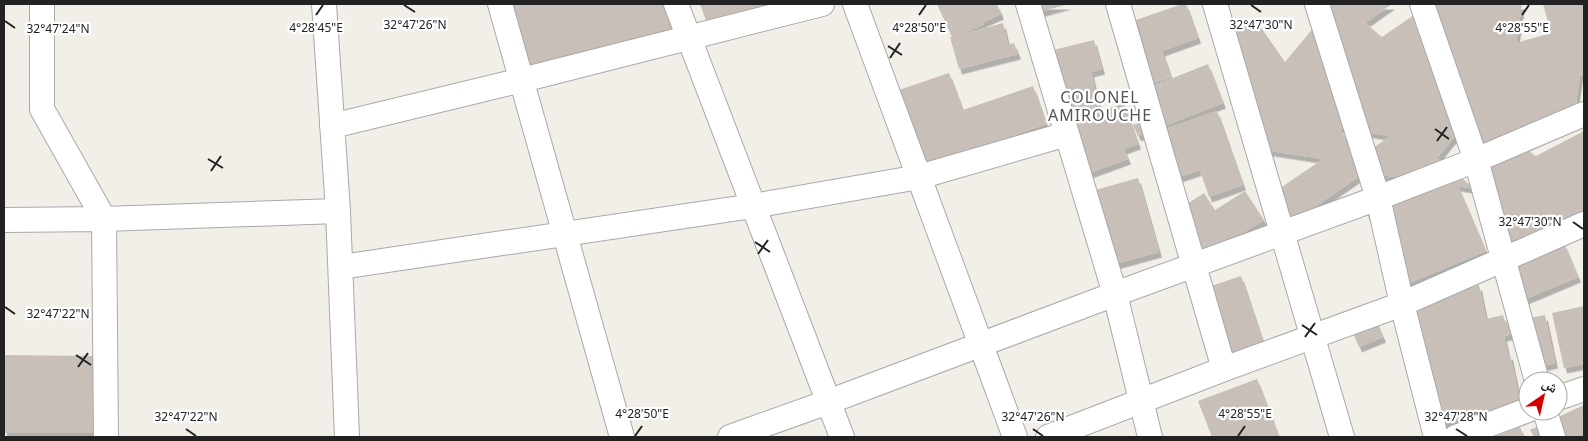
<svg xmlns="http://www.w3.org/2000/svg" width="1588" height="441" font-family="'Noto Sans','Noto Naskh Arabic',sans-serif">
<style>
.building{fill:#c7bfb8;filter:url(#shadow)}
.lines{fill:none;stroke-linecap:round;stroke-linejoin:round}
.street-casing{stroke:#a9a9a9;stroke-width:26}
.street{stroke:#fff;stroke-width:24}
.ticks{fill:none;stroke:#222;stroke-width:2}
.labels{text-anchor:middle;stroke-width:4.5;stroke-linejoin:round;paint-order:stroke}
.neighbourhood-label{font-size:16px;letter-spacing:1px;fill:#555;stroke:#fff}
.ticks-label{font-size:12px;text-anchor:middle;fill:#222;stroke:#fff;stroke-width:4.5;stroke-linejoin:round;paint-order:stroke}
</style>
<defs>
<filter id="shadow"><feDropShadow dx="3" dy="5.5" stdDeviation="0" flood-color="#0004"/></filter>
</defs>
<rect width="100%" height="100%" fill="#f2efe9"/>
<path class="building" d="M491,4H674L680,30L508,72Z
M700,4H785L710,32Z
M937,4H997L1001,14L983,22L984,24L960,35L1003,23L1008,45L1014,43L1018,54L959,69L950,37H952Z
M1021,4H1069L1024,16Z
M1182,4H1186L1198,38L1162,51L1171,77L1135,89L1113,28Z
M1333,4H1392L1365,23L1382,37L1430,4H1522L1516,43L1551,33L1543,4H1584V76L1580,75L1574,117L1524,148L1536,156L1584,131V219L1508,259L1487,245L1500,226L1459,131L1437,158L1475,189L1458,186L1486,251L1397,288L1367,214L1440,184L1381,175L1366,153L1390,136L1339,128L1368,170L1290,224L1270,195L1323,159L1251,148L1217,30L1255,19L1285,62Z
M1094,40L1102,69L1091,72L1100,110L1059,120L1052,91L1042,94L1033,55Z
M1208,64L1223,103L1138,136L1133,125L1141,122L1130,95Z
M949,73L963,110L1033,86L1046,124L908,172L881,96Z
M1124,103L1138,144L1124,149L1128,159L1070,180L1052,129Z
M1217,111L1243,185L1209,197L1200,170L1167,181L1151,134Z
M1138,178L1159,252L1101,268L1081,194Z
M1245,191L1264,220L1200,259L1172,214L1204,193L1215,210Z
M1564,243L1578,277L1511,305L1496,271Z
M1241,276L1263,342L1230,353L1208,287Z
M1479,285L1486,319L1503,315L1505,323L1545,315L1555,363L1530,369L1522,332L1504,336L1508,355L1510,354L1521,408L1425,427L1417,390L1411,391L1393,303Z
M1584,306V364L1564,368L1552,313Z
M1375,318L1383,337L1359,347L1351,328Z
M4,355L93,356V384H102V433H4Z
M1257,379L1279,437H1212L1198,401Z
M1584,405V437H1534L1530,430Z
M1520,427L1524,437H1494Z"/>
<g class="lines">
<g class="street-casing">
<path id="street" d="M42,4V109L104,219L106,437
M324,4L338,211L347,437
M500,4L622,437
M676,4L842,437
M855,4L1015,437
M1028,4L1115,294L1150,437
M1118,4L1224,369
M1215,4L1342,437
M1317,4L1378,198L1402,304L1436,437
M1422,4L1476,160L1537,381
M332,126L522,80L822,4
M4,220L104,219L338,211
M341,267L753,206L919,177L1067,134
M1558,398L1584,389
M1545,411L1553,437
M730,437L828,402L1115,294L1378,198L1476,160L1584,114
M1048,437L1224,369L1402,304L1584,224
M1456,437L1528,410"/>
</g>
<use href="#street" class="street"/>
</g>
<path class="ticks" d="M404,5L415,12M1251,5L1261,12M316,15L323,5M919,15L926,5M1522,15L1529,5M5,21L15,28M888,46L902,55M890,58L900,43M1435,129L1449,139M1437,141L1447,127M208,159L223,168M211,171L221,156M1573,222L1583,229M755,242L770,252M758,254L768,240M5,307L15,314M1302,325L1317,335M1305,337L1315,323M76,355L91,365M78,367L88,353M186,429L196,436M1033,429L1043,436M1456,429L1467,436M635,436L642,426M1238,436L1245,426"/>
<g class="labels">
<g class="neighbourhood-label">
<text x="1100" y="103">COLONEL<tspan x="1100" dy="18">AMIROUCHE</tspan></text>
</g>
</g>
<g class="ticks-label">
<text x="415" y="29">32°47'26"N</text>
<text x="1261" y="29">32°47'30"N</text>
<text x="316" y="32">4°28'45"E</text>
<text x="919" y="32">4°28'50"E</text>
<text x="1522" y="32">4°28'55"E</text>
<text x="58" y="33">32°47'24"N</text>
<text x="1530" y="226">32°47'30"N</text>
<text x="58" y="318">32°47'22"N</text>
<text x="642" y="418">4°28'50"E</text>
<text x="1245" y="418">4°28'55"E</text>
<text x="186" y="421">32°47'22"N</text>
<text x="1033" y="421">32°47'26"N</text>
<text x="1456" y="421">32°47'28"N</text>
</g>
<rect width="1588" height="441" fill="none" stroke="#222222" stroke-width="10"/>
<g transform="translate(1543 396) rotate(34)"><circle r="24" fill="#ffffff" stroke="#a7a7a7"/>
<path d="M0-4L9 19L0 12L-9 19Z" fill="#d40000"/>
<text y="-8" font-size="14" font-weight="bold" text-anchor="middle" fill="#222222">ش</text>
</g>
</svg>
